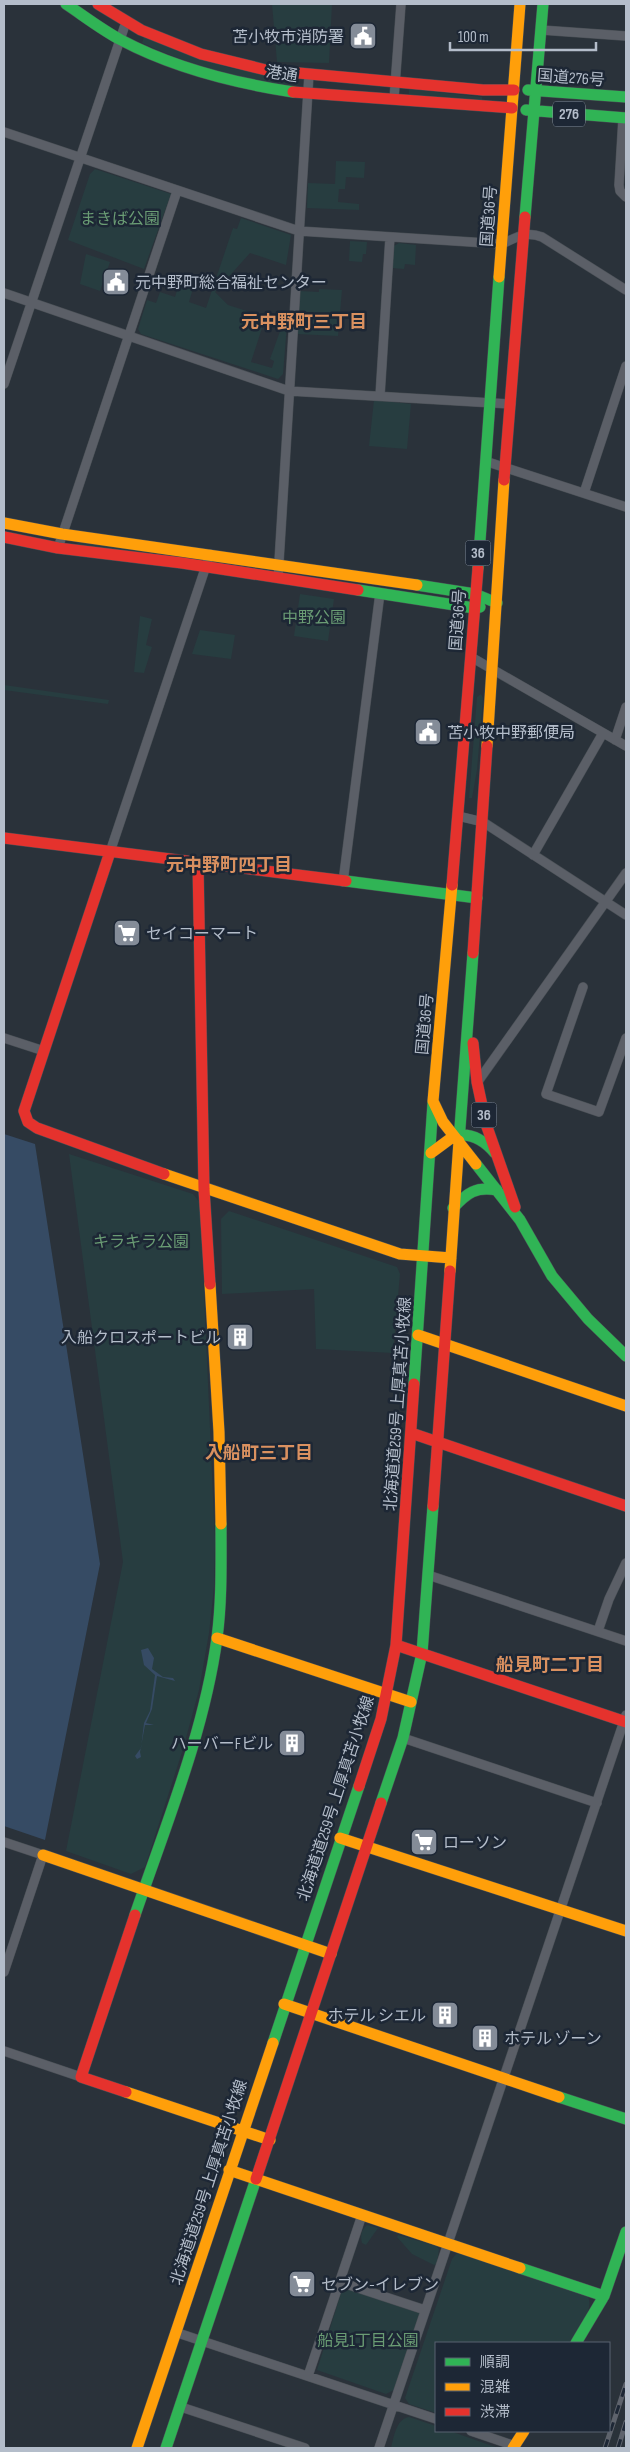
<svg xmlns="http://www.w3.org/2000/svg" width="630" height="2452" font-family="'Sofia Sans Condensed','Noto Sans JP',sans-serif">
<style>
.green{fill:#273d40}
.water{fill:#364b64}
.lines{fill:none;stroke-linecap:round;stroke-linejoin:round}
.street-casing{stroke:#484e54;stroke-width:10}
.fast-casing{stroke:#484e54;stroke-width:12}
.slow-casing{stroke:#484e54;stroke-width:12}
.jam-casing{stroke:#484e54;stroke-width:12}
.street{stroke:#5b5f67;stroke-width:9}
.fast{stroke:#30b455;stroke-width:11}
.slow{stroke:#ff9f0a;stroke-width:11}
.jam{stroke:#e5322d;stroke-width:11}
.rail-casing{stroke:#5e636c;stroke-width:5}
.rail{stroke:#1d2735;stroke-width:3;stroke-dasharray:9;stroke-linecap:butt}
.labels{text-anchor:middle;stroke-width:5;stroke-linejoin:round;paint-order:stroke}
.shield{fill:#1d2735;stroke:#87909d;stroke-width:1}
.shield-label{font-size:15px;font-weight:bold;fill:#b4bdca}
.poi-label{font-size:16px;fill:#b4bdca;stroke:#1d2735;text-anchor:start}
.street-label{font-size:16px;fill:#b4bdca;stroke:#1d2735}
.park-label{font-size:16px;fill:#6a9c74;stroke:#1d2735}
.neighbourhood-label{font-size:18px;font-weight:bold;fill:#da9160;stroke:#1d2735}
</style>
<rect width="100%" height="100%" fill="#2a323a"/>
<path class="green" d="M272,4H332L329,63L277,62Z
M144,37L230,68L295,80L298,85L294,87C241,79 191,66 142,43Z
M409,89L482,97V101L409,95Z
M336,161L365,162L364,178L346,177L345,189H339L338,202L359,204V210L307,208L308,183L335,184Z
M95,169L171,194L144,269L68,240L90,174Z
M241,218L291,235L286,265L250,253L215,292L228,305L250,312L249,316L264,322L251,362L272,368L274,361L270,359L283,323L287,324L283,374L278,379L141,334L138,329L147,300L156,303L160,292L175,297L181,278L195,282L189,302L206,308L233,228L237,229Z
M350,241L367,242L366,254H363L362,262L349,261Z
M399,243L416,245L415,265L405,264L404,269L392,268L394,246Z
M86,254L110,262L100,291L80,284Z
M319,289L342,290L338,336L297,334L299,291L319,292Z
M374,400L411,404L407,449L369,446Z
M78,541L134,548L158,555L77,545Z
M300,594L334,599L328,641L294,636Z
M140,616L152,619L146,645L152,647L144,673L134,672Z
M200,630L235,635L231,659L192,654Z
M4,685L109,700L108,704L4,690Z
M481,694L483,698L477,770L472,798H469L477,697Z
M69,1154L193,1194L200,1203L215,1541L214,1587L209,1633L199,1690L183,1749L145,1867L131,1874L66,1851L123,1562Z
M229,1211L397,1267L400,1274L393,1353L316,1349L314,1289L222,1294L221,1219Z
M367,2225L378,2228L366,2245L362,2243C360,2236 361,2230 367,2225Z
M398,2235L436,2246L439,2249L437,2264L434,2265L412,2254L397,2237Z
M461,2253L587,2295C596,2309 577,2331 569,2343H436V2413L409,2404L405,2398L452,2259L456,2254Z
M343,2287L420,2313L394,2390L386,2394L317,2370Z
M409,2417L436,2426V2431H450L498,2448H391C394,2437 396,2419 409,2417Z"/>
<path class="water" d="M4,1134L35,1144L100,1564L45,1840L4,1826Z
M148,1648L154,1658L152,1669L163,1677L173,1678L175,1681L157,1676L152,1709L146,1723L154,1725H145L140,1752L141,1757L137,1759L135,1756L141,1748L144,1723L150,1711L155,1675L144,1665L141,1650Z"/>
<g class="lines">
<g class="street-casing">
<path id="street" d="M541,30L626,36
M394,99L401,4
M623,118L619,185L620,191L626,197
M4,132L299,231L502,244C517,237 526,231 542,237L626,290
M4,293L289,391L511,404
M4,384L126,22
M380,396L390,237
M485,461L626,507
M584,493L626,366
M58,548L177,191
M278,578L309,74
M471,657L626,746
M615,740L626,707
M458,816L483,822L626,915
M110,852L210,554
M533,855L603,733
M343,882L380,593
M583,987L546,1094L599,1112L626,1038
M4,1038L44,1051
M479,1080L626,873
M428,1575L626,1641
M598,1631L609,1599L626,1563
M403,1738L597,1803
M4,1842L43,1855L4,1972
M4,2051L81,2077
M340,2282L425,2310
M175,2332L436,2419
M308,2376L362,2215
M181,2407L305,2448
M471,2431L515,2446
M379,2448L626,1715"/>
</g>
<g class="fast-casing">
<path id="fast" d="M66,4C84,16 102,30 121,40C174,68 234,83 293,92
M528,90L626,97
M526,110L626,118
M525,217L543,4
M478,568L499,277
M417,585L475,594L497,603
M358,590L474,608L480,607
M346,881L477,898
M454,1136C471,1132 484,1140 495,1153
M459,1141L473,953
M476,1164L520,1220L552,1276L588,1319L626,1356
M453,1208C467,1193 476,1186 497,1190
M414,1384L433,1103
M381,1803L403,1738L422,1653L433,1506
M135,1915C166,1824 204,1733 217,1638C222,1600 221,1562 221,1524
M273,2043L359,1786
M559,2097L626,2119
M520,2268L604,2296
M576,2343L604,2296L626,2232
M166,2448L256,2179"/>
</g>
<g class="slow-casing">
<path id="slow" d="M499,277L520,4
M4,523L62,534L417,585
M487,746L504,480
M452,885L433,1101L443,1122L476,1164
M431,1153L454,1136
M164,1174L400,1254L451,1258
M450,1271L459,1141
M210,1284L219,1432L221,1524
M418,1335L626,1406
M217,1638L411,1702
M340,1838L626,1931
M43,1855L331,1954
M284,2004L559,2097
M126,2092L270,2140
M229,2170L520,2268
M137,2448L273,2043
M513,2448L524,2431"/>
</g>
<g class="jam-casing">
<path id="jam" d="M98,4L141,30L201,54L266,70L483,90H514
M293,92L512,108
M504,480L525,217
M4,537L58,548L182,563L358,590
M4,838L346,881
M110,852L24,1111L28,1122L37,1128L164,1174
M198,864L204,1189L210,1284
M452,885L478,568
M473,953L487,746
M473,1043L477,1082L486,1124L515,1207
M411,1433L626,1506
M433,1506L450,1271
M396,1645L626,1722
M359,1786L381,1719L396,1645L414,1384
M126,2092L81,2077L135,1915
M256,2179L381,1803"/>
</g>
<use href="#street" class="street"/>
<use href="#fast" class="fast"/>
<use href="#slow" class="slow"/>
<use href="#jam" class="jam"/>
<g class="rail-casing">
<path id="rail" d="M605,2448L626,2384
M618,2448L626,2422"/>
</g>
<use href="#rail" class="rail"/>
</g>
<defs>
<g id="civic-square" transform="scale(1.4375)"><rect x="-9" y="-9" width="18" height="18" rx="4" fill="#848c98" stroke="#1d2735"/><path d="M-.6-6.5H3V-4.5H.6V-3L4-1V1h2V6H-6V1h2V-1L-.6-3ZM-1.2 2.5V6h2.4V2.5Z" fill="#fff"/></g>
<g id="supermarket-square" transform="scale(1.4375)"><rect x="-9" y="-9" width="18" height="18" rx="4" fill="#848c98" stroke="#1d2735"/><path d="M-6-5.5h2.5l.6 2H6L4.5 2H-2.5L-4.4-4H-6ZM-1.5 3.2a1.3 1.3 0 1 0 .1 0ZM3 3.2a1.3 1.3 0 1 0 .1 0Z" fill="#fff"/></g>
<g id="building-square" transform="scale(1.4375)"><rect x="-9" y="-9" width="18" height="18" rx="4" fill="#848c98" stroke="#1d2735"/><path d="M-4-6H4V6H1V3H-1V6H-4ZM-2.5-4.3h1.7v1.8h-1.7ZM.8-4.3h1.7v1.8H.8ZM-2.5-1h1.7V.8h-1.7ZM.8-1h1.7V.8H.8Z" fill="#fff"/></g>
</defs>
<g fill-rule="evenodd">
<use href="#civic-square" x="363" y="36"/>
<use href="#civic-square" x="116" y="282"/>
<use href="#civic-square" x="428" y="732"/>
<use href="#supermarket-square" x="127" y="933"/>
<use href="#building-square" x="240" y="1337"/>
<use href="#building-square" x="292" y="1743"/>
<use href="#supermarket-square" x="424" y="1842"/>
<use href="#building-square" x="445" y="2015"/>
<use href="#building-square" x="485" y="2038"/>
<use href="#supermarket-square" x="302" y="2284"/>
</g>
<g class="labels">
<g class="shield">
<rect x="553" y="101.5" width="32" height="25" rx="4"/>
<rect x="465.5" y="540.5" width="25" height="25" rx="4"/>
<rect x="471.5" y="1102.5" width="25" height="25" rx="4"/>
</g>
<g class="shield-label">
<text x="569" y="119">276</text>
<text x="478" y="558">36</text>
<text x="484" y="1120">36</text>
</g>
<g class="poi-label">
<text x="344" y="42" text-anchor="end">苫小牧市消防署</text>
<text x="135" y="288">元中野町総合福祉センター</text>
<text x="447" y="738">苫小牧中野郵便局</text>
<text x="146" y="939">セイコーマート</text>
<text x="221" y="1343" text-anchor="end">入船クロスポートビル</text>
<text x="273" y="1749" text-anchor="end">ハーバーFビル</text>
<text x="443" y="1848">ローソン</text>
<text x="426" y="2021" text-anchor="end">ホテル シエル</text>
<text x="504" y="2044">ホテル ゾーン</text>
<text x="321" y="2290">セブン-イレブン</text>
</g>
<g class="street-label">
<text transform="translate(282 73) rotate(9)" y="6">港通</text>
<text transform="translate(571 77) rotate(4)" y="6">国道276号</text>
<text transform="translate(488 216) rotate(-86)" y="6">国道36号</text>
<text transform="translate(457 620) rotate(-86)" y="6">国道36号</text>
<text transform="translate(424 1024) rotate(-85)" y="6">国道36号</text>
<text transform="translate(397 1404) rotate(-86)" y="6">北海道道259号 上厚真苫小牧線</text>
<text transform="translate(335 1798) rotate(-72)" y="6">北海道道259号 上厚真苫小牧線</text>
<text transform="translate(208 2182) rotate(-72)" y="6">北海道道259号 上厚真苫小牧線</text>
</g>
<g class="park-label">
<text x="120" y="224">まきば公園</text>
<text x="314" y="623">中野公園</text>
<text x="141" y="1247">キラキラ公園</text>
<text x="368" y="2346">船見1丁目公園</text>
</g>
<g class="neighbourhood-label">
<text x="304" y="328">元中野町三丁目</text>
<text x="229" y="871">元中野町四丁目</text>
<text x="259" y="1459">入船町三丁目</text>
<text x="550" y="1671">船見町二丁目</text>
</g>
</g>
<rect width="630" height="2452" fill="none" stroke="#b4bdca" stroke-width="10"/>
<rect x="435" y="2342" width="175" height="90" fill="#1d2735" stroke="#596371"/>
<rect x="445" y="2358" width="25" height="8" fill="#30b455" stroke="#596371"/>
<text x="480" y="2367" font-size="15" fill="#b4bdca">順調</text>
<rect x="445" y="2383" width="25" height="8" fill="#ff9f0a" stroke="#596371"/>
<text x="480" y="2392" font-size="15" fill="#b4bdca">混雑</text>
<rect x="445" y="2408" width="25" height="8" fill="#e5322d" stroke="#596371"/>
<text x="480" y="2417" font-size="15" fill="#b4bdca">渋滞</text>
<path d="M450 42v8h146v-8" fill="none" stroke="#b4bdca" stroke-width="2.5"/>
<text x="458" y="42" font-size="15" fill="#b4bdca" stroke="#1d2735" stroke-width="4" paint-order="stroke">100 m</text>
</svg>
